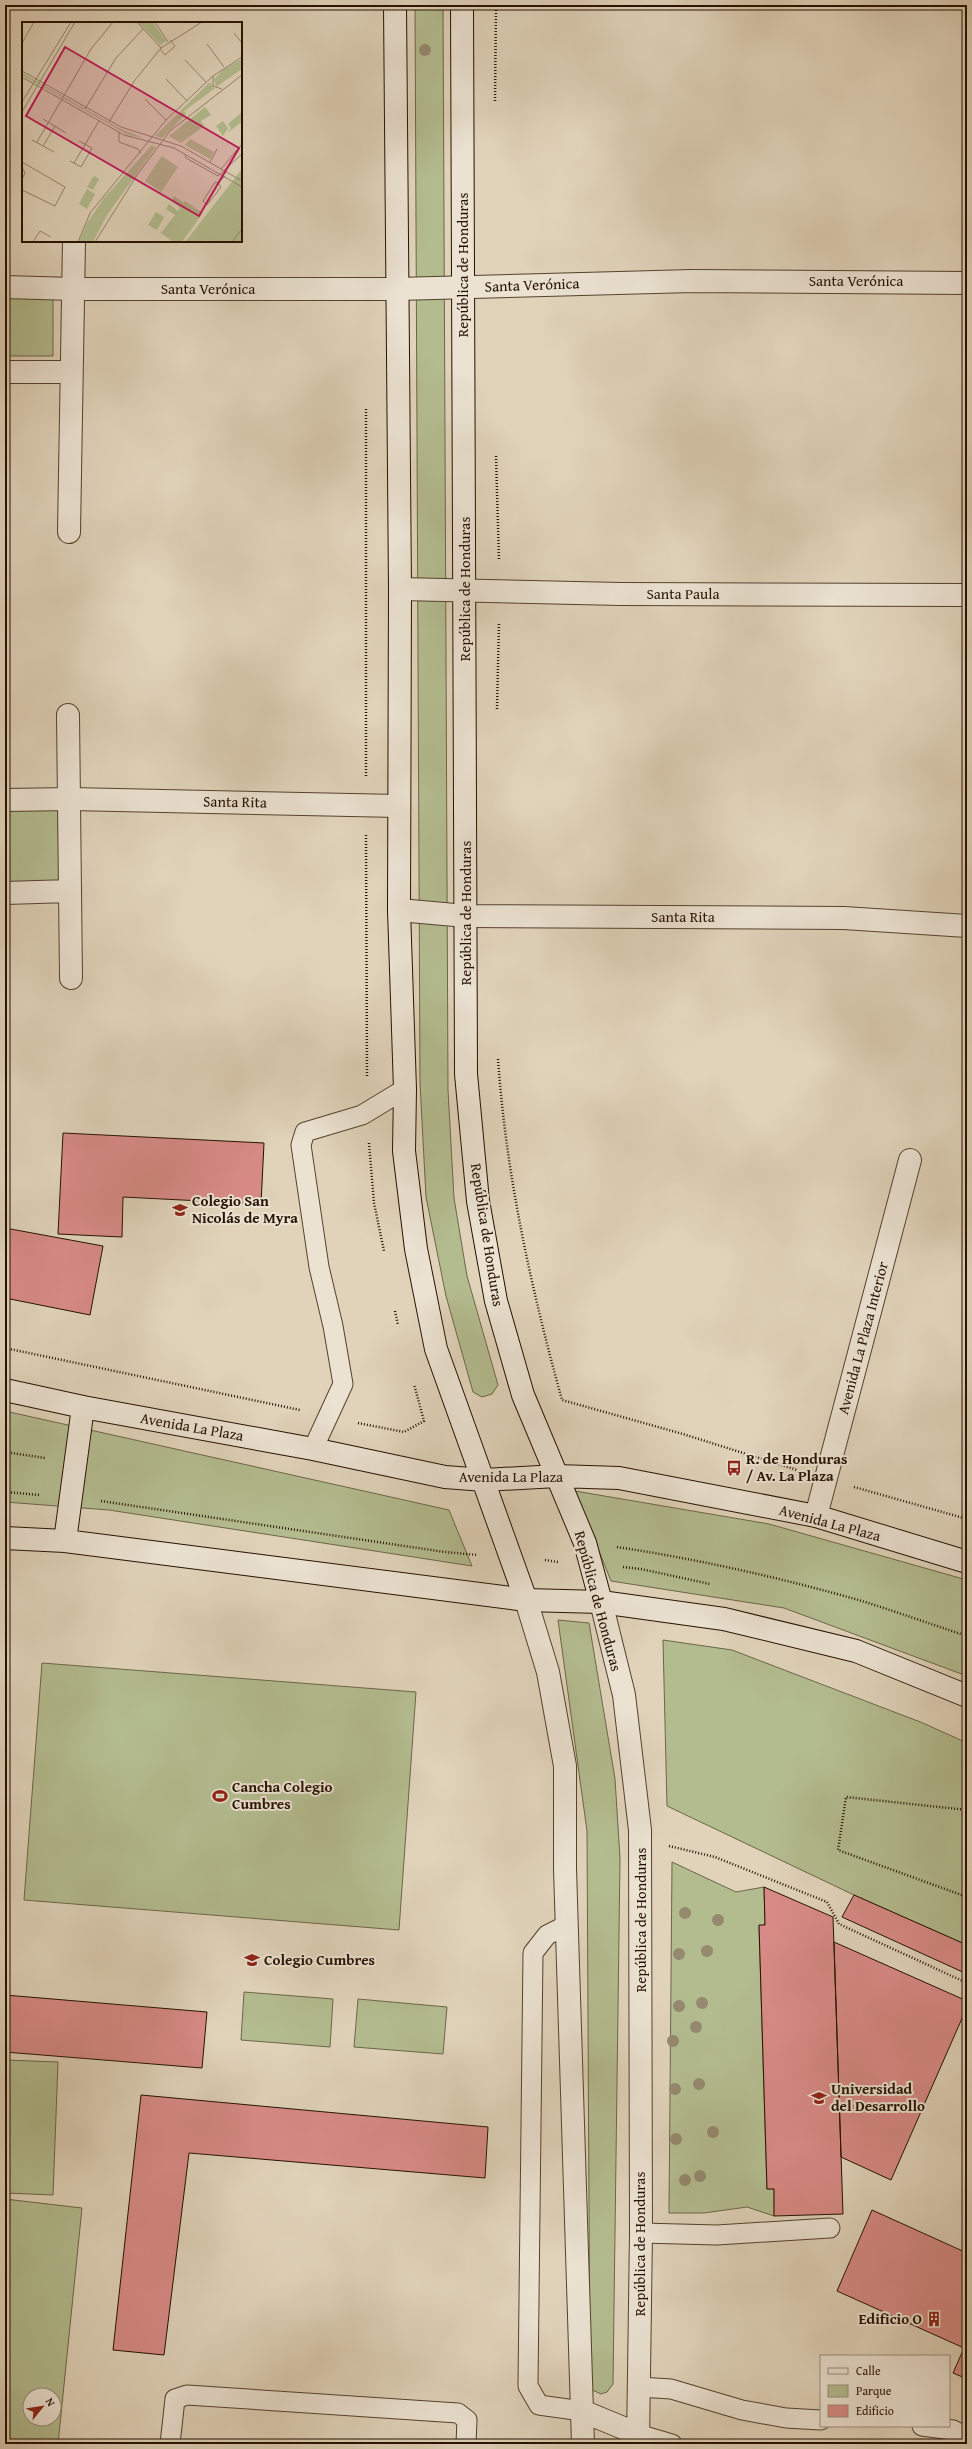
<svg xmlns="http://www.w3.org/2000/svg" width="972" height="2449" font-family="'Gentium Book Plus',serif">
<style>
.green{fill:#b3bc8f;stroke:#6c6648;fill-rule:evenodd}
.building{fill:#d88b86;stroke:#251100}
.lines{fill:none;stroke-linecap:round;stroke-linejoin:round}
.lane-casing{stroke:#54422e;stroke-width:21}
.street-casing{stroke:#54422e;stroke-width:24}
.secondary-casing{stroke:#251100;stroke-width:24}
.path{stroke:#251100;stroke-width:2.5;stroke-dasharray:1 2;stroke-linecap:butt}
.lane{stroke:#ebe2d2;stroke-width:19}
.street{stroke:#ebe2d2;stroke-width:22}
.secondary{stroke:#ebe2d2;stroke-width:22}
.tree{fill:#95896f}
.labels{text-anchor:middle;stroke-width:4;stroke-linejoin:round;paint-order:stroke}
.street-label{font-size:15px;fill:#251100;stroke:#ebe2d2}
.poi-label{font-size:15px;font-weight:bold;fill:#251100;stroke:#ebe2d2;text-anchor:start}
.inset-road{fill:none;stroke:#958570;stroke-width:1}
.view{fill:#c2185b;fill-opacity:0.15;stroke:#c2185b;stroke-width:2}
.inset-edge{fill:none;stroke:#251100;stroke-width:2}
</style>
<rect width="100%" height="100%" fill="#e0d3ba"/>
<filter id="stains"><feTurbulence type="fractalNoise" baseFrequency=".005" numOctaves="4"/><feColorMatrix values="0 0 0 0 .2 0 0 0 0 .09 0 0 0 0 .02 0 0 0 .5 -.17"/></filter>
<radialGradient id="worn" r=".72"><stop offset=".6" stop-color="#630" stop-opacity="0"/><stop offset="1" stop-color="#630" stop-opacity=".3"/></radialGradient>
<path class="green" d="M415,5H443L448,1090L454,1198L467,1276L498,1385L492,1394L482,1397L473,1392L446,1296L426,1197L420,1083Z
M5,295L53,296V356H5Z
M58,809L59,881L5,882V810Z
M5,1411L449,1510L472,1566L109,1510L5,1502Z
M575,1491L769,1524L967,1580V1676L784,1608L611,1581Z
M558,1620L589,1623L615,1779L620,1858L613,2384L607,2392L601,2394L590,2389L587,1831Z
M663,1640L732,1650L923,1723L967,1743V1945L854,1895L667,1806Z
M42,1663L416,1692L399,1930L24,1900Z
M672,1862L736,1892L764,1887L765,1925L759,1926L767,2189H774V2216L747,2207L704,2213H669Z
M244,1992L333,1999L330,2047L241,2040Z
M358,1999L447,2007L443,2054L354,2047Z
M5,2060L58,2062L53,2195L5,2193Z
M5,2199L82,2208L58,2444H5ZM30,2395H54V2419H30Z"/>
<path class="building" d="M63,1133L264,1143L261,1204L123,1197L122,1237L58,1234Z
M5,1228L103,1246L90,1315L5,1298Z
M5,1686H9L5,1845Z
M764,1887L833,1917L843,2214L774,2216V2189H767L759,1925H765Z
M854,1895L967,1945V1974L842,1917Z
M834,1942L967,2001V2007L891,2180L841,2157Z
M5,1995L207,2012L202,2068L5,2052Z
M141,2095L488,2127L485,2178L189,2153L164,2355L113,2350Z
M872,2210L967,2253V2379L953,2373L964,2348L837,2291Z"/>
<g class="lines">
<g class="lane-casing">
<path id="lane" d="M313,1449L343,1384L333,1326L319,1267L301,1145L305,1132L362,1115L405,1089
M567,1925L547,1935L533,1953L528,2386L539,2405L582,2411
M641,2233L717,2235L830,2228
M639,2387L671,2389L742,2410L786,2418L821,2420
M922,2426L953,2430L967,2437
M638,2434L672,2444
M170,2444L175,2399L187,2395L458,2413L467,2420L466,2444"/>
</g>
<g class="street-casing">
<path id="street" d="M5,287L73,289H397L692,281L967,283
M5,372H71
M69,532L74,241
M400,589L621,594L967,595
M5,800L71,799L399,806
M70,891L71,978
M5,893L70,891L68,715
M399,910L466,916L844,918L967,926
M816,1516L910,1160
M526,1600L548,1672L565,1766V1869L583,2444
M601,1602L624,1695L640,1830L641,2233L638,2444
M582,2411L638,2434"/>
</g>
<g class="secondary-casing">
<path id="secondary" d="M395,5L400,589L399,910L405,1089L404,1151L416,1249L436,1349L526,1600
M462,5L466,1074L478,1201L496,1301L523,1395L585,1543L601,1602
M5,1390L83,1407L313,1449L445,1477L484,1480L557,1476L619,1478L816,1516L967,1562
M5,1538L65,1541L526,1600L601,1602L724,1619L856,1651L967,1696
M65,1541L83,1407"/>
</g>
<path class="path" d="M495,101L496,5
M496,456L499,561
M497,709L499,622
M366,776V407
M366,835L367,1078
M498,1059C506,1175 531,1288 562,1400L683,1434L797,1470
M369,1143L374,1203L384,1251
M395,1311L398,1325
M5,1348L300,1410
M358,1423L404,1432L424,1421L414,1384
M5,1452L45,1458
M854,1487L967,1519
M5,1492L40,1495
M101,1501L445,1552L478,1555
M617,1547C697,1559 777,1577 855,1599C892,1610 930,1624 967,1636
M545,1560L558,1562
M623,1567L641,1569L710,1584
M967,1810L846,1797L838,1850L967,1897
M669,1846L715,1857L827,1902L839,1924L967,1983
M964,2404L967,2398"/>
<use href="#lane" class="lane"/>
<use href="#street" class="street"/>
<use href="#secondary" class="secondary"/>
</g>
<g class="tree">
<circle cx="425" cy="50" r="6"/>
<circle cx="685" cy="1913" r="6"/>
<circle cx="718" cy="1920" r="6"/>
<circle cx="707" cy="1951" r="6"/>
<circle cx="679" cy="1954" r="6"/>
<circle cx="702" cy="2003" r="6"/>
<circle cx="679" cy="2006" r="6"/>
<circle cx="696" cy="2027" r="6"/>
<circle cx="673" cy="2041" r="6"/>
<circle cx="699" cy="2084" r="6"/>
<circle cx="675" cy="2089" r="6"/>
<circle cx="713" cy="2132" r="6"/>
<circle cx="676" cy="2139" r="6"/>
<circle cx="700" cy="2176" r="6"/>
<circle cx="685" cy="2180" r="6"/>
</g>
<defs>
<g id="school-bare" transform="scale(1.2)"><path d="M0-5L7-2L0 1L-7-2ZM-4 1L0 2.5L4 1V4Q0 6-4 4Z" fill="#8f2418" stroke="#ebe2d2" stroke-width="2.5" paint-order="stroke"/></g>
<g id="bus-bare" transform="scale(1.2)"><path d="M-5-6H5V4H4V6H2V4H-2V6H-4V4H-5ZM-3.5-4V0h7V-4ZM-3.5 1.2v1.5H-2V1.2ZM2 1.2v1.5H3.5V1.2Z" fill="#8f2418" stroke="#ebe2d2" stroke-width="2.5" paint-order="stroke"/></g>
<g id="stadium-bare" transform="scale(1.2)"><path d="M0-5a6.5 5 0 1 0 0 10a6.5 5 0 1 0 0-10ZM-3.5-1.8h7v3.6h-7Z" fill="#8f2418" stroke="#ebe2d2" stroke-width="2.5" paint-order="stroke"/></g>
<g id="university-bare" transform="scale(1.2)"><path d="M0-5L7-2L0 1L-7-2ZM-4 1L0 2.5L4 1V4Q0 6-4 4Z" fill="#8f2418" stroke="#ebe2d2" stroke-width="2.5" paint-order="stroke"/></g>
<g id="building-bare" transform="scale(1.2)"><path d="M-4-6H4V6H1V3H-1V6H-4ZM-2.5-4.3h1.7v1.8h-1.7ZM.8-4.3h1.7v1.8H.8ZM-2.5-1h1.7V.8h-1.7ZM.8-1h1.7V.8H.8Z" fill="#8f2418" stroke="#ebe2d2" stroke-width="2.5" paint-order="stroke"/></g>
</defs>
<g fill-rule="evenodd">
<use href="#school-bare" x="180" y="1210"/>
<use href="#bus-bare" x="734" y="1468"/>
<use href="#stadium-bare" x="220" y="1796"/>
<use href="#school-bare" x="252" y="1960"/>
<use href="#university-bare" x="819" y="2098"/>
<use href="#building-bare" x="934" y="2319"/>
</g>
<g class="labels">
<g class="street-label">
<text transform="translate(463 265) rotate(-90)" y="5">República de Honduras</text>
<text x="856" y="286">Santa Verónica</text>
<text transform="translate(532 285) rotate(-2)" y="5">Santa Verónica</text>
<text x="208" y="294">Santa Verónica</text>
<text transform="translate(465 589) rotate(-90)" y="5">República de Honduras</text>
<text x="683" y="599">Santa Paula</text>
<text transform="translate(235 802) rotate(1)" y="5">Santa Rita</text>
<text transform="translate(466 913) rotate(-90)" y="5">República de Honduras</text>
<text x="683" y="922">Santa Rita</text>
<text transform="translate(487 1235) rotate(81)" y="5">República de Honduras</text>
<text transform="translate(863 1338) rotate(-75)" y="5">Avenida La Plaza Interior</text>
<text transform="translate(192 1427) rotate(10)" y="5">Avenida La Plaza</text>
<text x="511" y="1482">Avenida La Plaza</text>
<text transform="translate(830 1523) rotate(15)" y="5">Avenida La Plaza</text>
<text transform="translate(598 1601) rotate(75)" y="5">República de Honduras</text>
<text transform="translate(641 1920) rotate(-90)" y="5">República de Honduras</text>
<text transform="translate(640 2244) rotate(-90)" y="5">República de Honduras</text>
</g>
<g class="poi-label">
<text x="192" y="1206">Colegio San<tspan x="192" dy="17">Nicolás de Myra</tspan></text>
<text x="746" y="1464">R. de Honduras<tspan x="746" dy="17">/ Av. La Plaza</tspan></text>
<text x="232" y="1792">Cancha Colegio<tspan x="232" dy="17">Cumbres</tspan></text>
<text x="264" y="1965">Colegio Cumbres</text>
<text x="831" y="2094">Universidad<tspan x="831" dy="17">del Desarrollo</tspan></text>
<text x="922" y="2324" text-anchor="end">Edificio O</text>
</g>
</g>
<g transform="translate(22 22)">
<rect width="220" height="220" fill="#e0d3ba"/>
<path d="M116,0H131L144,19L138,23ZM220,37V47L194,65L192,57L202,47ZM0,51L99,107L122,116L106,113L0,53ZM188,60L192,67L162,89L164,92L140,116L133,114ZM183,85L189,93L179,99L182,104L159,121L147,114ZM220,90V100L205,111L209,106L206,102ZM201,99L206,106L201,114L194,104ZM168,117L192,130L188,137L163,123ZM129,124L134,125L85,193L71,220H57L65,201L82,176ZM140,134L156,145L139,170L123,159ZM220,147V220H163L188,188ZM72,154L77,157L71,168L65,165ZM65,167L73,172L65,187L57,182ZM152,174L161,180L159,183L163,179L181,191L160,220H151L139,211L153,193L144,187L147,182L156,189L158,186L149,179ZM134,190L142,195L135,208L126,203Z" fill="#b3bc8f"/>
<path class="inset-road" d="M115,0L139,26M133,0L146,20M212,11L220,21M0,21L12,0M185,22L202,45M138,27L143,33L153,24L148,18M163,38L184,60M0,49L99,105L159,124L220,159M191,54V64L200,67M0,55L102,113L152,126L220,165M144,57L165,79M123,77L144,98M0,80L49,0M63,87L94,36L121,7M0,90L53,0M21,97L44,111M87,100L113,58L139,26L180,0M97,110V120L116,127L119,131M10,118L32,130M15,120L69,27L91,0M21,124L33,104M163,133L164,136L196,154L220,132M48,139L59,145L70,126L57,119M0,140L43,165L33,184L0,168M188,140L195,127M52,141L77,99M0,145L3,151L0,157M199,147L220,122M196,161L199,165L185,183L181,179L193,160L196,161L203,154M11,220L18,209L29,215M56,220L68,191L144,98L191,54L220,35M73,220L115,153L148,109L220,53M210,220L220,207"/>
<path class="view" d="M43,25L217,126L177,194L4,94Z"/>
<rect width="220" height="220" class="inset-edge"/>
</g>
<rect width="972" height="2449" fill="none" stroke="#e0d3ba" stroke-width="20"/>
<rect x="6" y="6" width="960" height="2437" fill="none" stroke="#251100" stroke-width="2"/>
<rect x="10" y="10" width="952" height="2429" fill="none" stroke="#251100"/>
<rect x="820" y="2355" width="130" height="72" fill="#ebe2d2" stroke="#9c8e7e"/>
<rect x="828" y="2368" width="20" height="6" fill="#ebe2d2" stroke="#9c8e7e"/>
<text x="856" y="2375" font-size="12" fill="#251100">Calle</text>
<rect x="828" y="2385" width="20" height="12" fill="#b3bc8f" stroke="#9c8e7e"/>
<text x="856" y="2395" font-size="12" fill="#251100">Parque</text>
<rect x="828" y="2405" width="20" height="12" fill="#d88b86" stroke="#9c8e7e"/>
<text x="856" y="2415" font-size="12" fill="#251100">Edificio</text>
<g transform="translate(42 2407) rotate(60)"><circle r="19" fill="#ebe2d2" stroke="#9c8e7e"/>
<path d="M0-3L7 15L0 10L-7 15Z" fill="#8f2418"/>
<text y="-6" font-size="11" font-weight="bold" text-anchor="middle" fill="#251100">N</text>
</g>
<rect width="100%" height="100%" filter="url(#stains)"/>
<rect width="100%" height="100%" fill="url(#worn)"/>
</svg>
